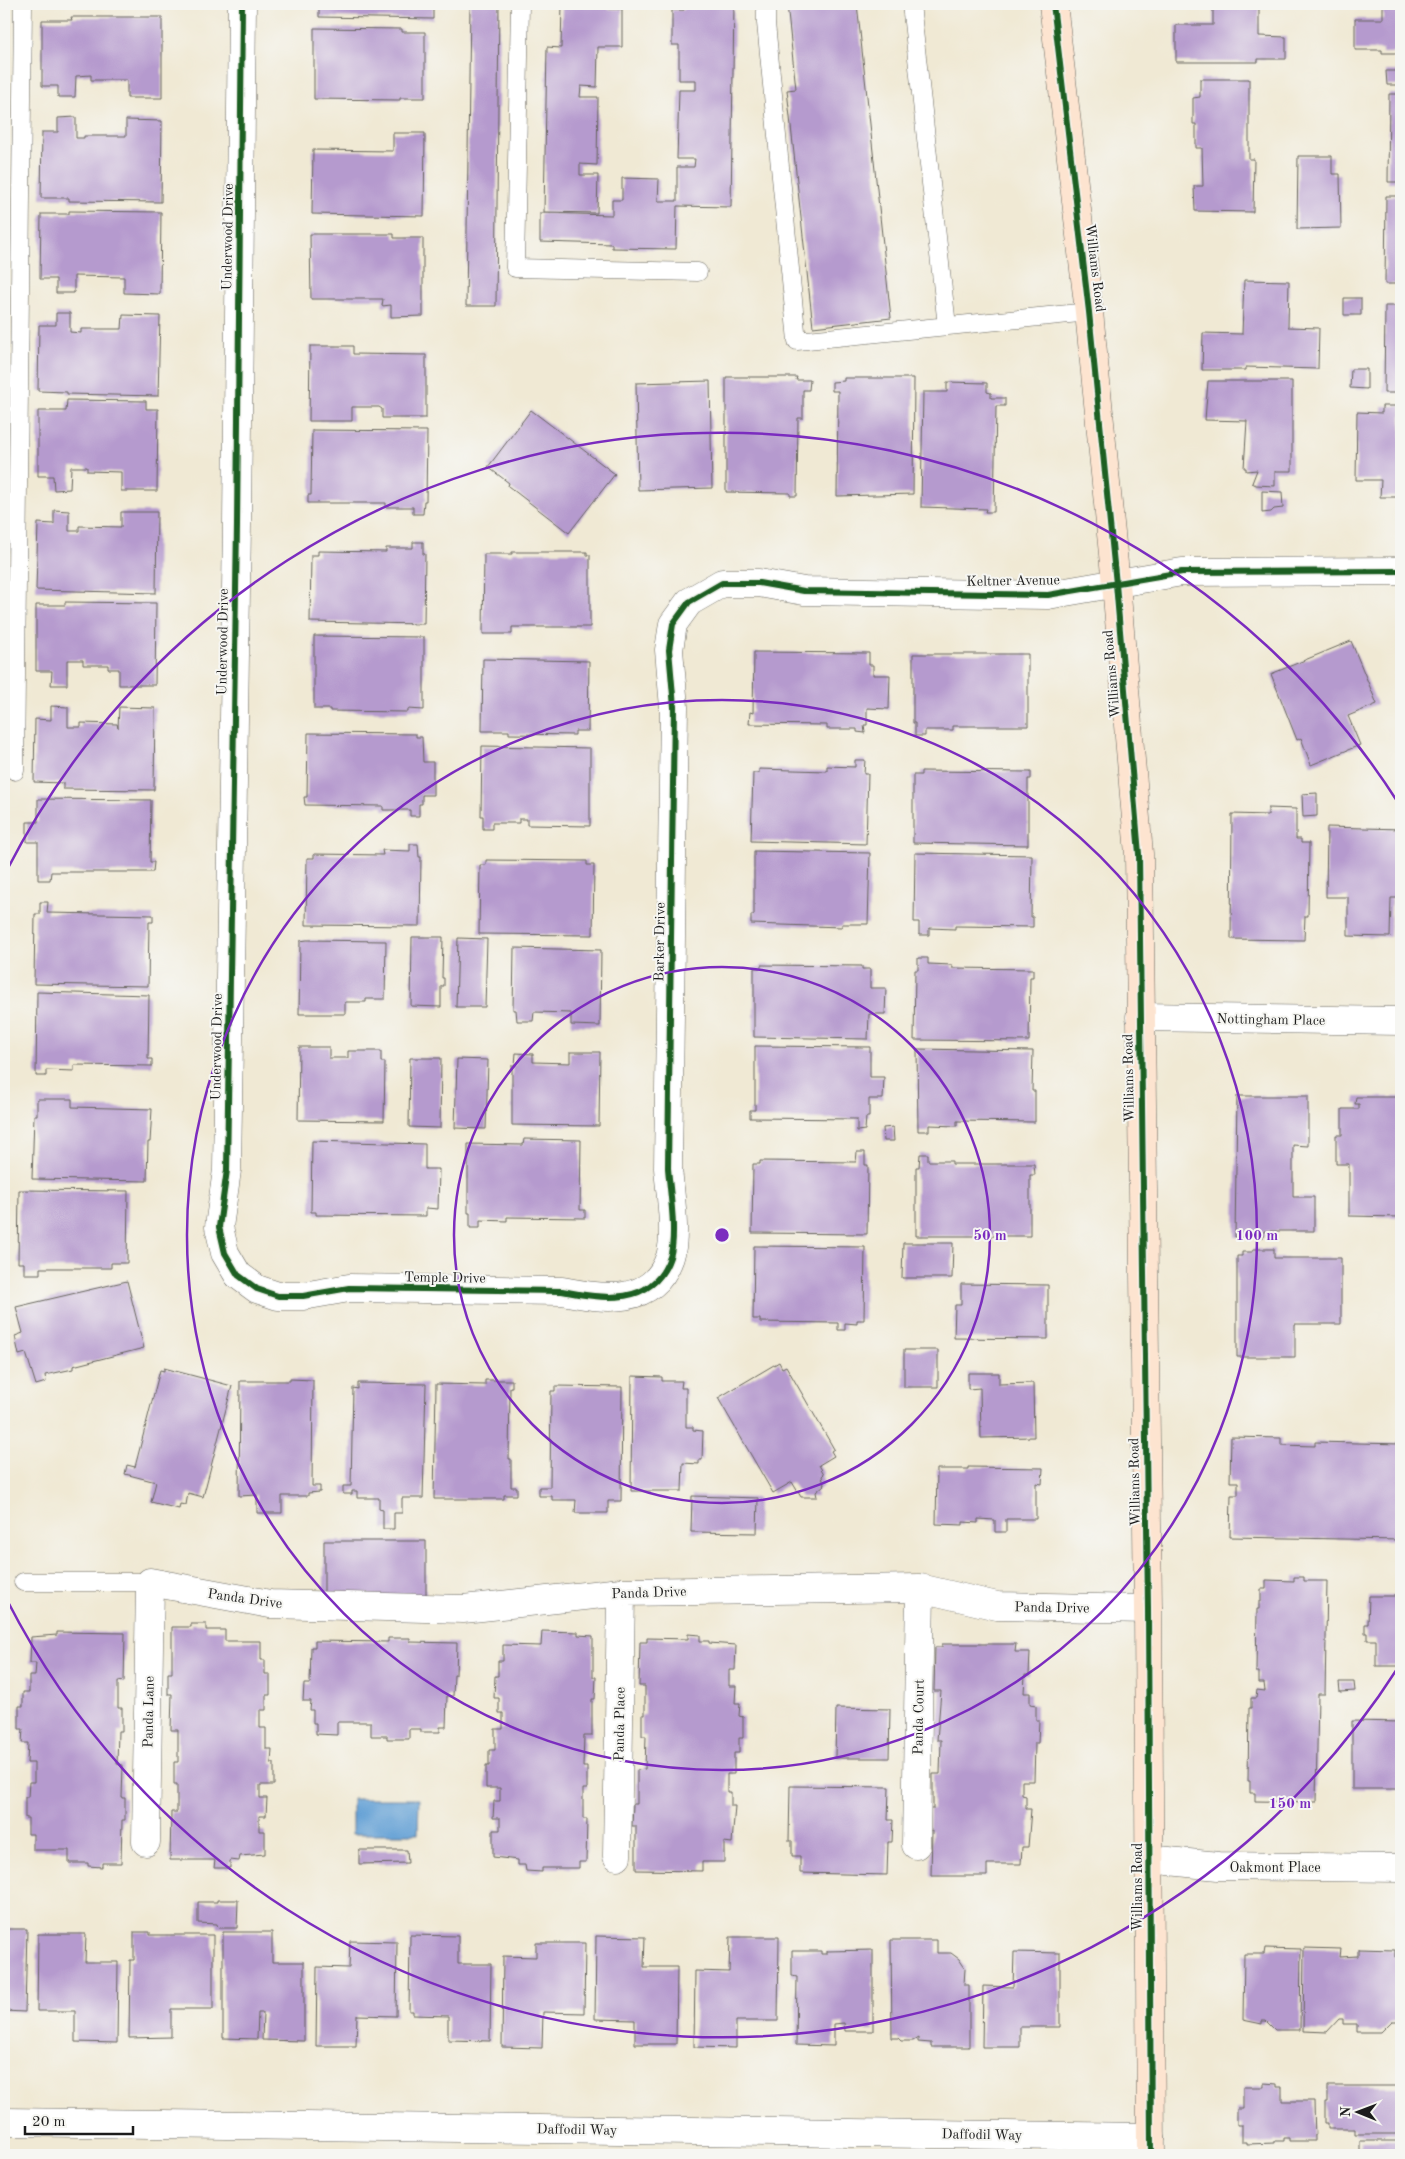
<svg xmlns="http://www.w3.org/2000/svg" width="1405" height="2159" font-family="'Old Standard TT',serif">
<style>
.water{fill:#66a2d6;stroke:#415f79}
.building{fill:#b59ace}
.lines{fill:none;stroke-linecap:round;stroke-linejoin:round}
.lane-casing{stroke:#66645c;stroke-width:19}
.street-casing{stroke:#66645c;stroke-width:29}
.secondary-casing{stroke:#66645c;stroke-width:29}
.lane{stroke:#fff;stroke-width:18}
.street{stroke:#fff;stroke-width:28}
.secondary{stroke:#fde4d0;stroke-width:28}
.cycleway-casing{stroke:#f6f6f2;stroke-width:9}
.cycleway{stroke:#1b5e20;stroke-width:6}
.ring{fill:none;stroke:#7b2cbf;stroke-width:2.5}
.labels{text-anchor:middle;stroke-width:4;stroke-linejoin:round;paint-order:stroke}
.street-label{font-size:14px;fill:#1c1c1c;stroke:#f6f6f2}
.centre{fill:#7b2cbf;stroke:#f6f6f2;stroke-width:2.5}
.ring-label{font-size:15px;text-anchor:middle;font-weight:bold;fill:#7b2cbf;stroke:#f6f6f2;stroke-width:4;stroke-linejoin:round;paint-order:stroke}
</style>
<rect width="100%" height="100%" fill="#f6f6f2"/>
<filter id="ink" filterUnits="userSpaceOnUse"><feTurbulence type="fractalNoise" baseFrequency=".02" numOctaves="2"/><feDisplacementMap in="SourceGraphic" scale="10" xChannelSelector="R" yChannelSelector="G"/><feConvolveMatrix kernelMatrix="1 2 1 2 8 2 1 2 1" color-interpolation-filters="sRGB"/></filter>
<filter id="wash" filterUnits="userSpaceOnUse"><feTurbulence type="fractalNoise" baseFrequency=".0096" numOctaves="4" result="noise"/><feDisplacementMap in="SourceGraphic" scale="20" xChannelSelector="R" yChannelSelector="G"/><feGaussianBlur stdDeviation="1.12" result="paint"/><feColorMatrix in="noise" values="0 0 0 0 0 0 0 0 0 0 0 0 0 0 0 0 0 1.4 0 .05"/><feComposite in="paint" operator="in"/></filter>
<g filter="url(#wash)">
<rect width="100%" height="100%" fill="#f0e9d4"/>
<path class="water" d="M352,1799H419L418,1834H352Z"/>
<g id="blocks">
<path class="building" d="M319,4H433V19L319,17Z
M470,4H499L496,306H466Z
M562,4H609V9H622V47H598L597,87L581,86L580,97H598L597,165L580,164V175H598L597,213L544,212L547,47L561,48Z
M684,4H734L731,207L677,206L676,249L612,248V244L540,242V213L612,215V200H622V178L659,179L658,201H677V167H694L695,159H677L679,90H696V80H679V45H672V10H684Z
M787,4H857L891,318L813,327L787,90L796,89Z
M1213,4H1259V36L1286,37V59H1258V62H1176V25H1213Z
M1383,4H1401V53H1382V50H1355V19H1383Z
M71,17H162V98H127V80H91V75L76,76L75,97H58V86H42V20H72Z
M314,28L402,29V32H425V98H400V100L314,99Z
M1386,71H1401V85H1387Z
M1200,79H1249V159H1254L1253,212L1195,211L1194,186H1203L1202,148H1196V124H1193V98L1200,97Z
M1389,94H1401V182H1388Z
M76,117V138H84V136H126V120L162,121L161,202L69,201V198H41L42,132H58V118Z
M393,133H425L424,216L312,214L313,150L393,151Z
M1298,156H1332V174H1340L1341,228L1297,229Z
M1386,196H1401V284H1385Z
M69,211L161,212L160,294L124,293V277L74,276V293H56V279H40L41,214H69Z
M310,234H394V238H423V316L391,317V305L382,306L383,299H311Z
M1244,280L1289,281L1288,327L1319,328L1318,369L1246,367V370H1202L1203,333L1242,334Z
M1344,298H1361V315H1344Z
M1385,306H1401V393H1384Z
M56,313H70V332L81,333V329H122L123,315L160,316L158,396L67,394V392L38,391L39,325H56Z
M310,346H353V354L426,355V418H382V409L379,407H352V421H309Z
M1351,369H1367V389L1350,388Z
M726,377H797L796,380H810L809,390H803V418H798L797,496H790V493L726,492Z
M844,378H914L913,494L837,496L838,391H832V382L844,381Z
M710,381L712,488L638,490L636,383Z
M1208,381H1292V471H1275V486L1256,485L1252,483L1257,470L1246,471V468H1244L1247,421L1205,420Z
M947,382L987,383V392L991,393V398H1005V406H996L994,512H985L986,509L921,507L923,392H947Z
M67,400L146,401V409H158L157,491H121V472L87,471V467H71L70,489L54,490L53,476H38V411H66Z
M1382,406H1401V497H1380L1381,480H1356L1357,412L1382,413Z
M531,410L615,474L569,533L508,486L509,483L488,467Z
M312,430L427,431L426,501H424L423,514H413V507H386V503H308V495H311Z
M1262,491L1282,492L1283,508L1274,509L1271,512L1262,513Z
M54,510L69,511V531H79V526L121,527V512H157L156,593L36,590L38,523L54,524Z
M413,542H423V554H425L424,624L310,622L311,555H318V551L386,552V548H413Z
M512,552H587V555H590V627H512V634H483L484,554H512Z
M65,602L156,603L155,685H119V669H108V665H83V660H67V685H51L52,671H36V605H65Z
M314,636L424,637V710L408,709V712L330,711V709H314Z
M1351,641L1377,704L1348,716L1360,745L1311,765L1301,738L1297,740L1271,674Z
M754,652L869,653V665H873V675H890L889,709L867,708V725H864L865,733L857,732V729H827V725L749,724L750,712L753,713Z
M913,654H1028V726H953V730H925V736H915V723H913Z
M483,659L589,661L588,731H575V735L509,734V731H482Z
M51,706L68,707V727H81V723L117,724L118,728L119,707L155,708L154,790L63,789V783L34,782L35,719L51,720Z
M308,733L416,734V737H422L423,762H433V795H422V804H419V816H410V810H383V806L305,805L304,797H307Z
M482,746L590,748V826L527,825V819H519V823H492V829H483V816H481Z
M855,760H865L864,774H868L866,844L751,841L753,773H759V769L827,771V766L855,767Z
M921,771L1031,772V779H1028V845L913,843V775H921Z
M1317,793V816L1303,817L1302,794Z
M38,799L151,800L150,862H154L153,872H51L50,880H38V842H27V822H38Z
M1268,808L1296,809V839H1301V843H1309L1308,916H1305L1304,940L1231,939L1232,814L1268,815Z
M1327,827L1401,829V898H1391L1390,937L1348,936V897H1326Z
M410,844H418L419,857H421L420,926L306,925L307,858H314V854L383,855L382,850L410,851Z
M754,851L870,853L868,924H842V927L751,924V915H754Z
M915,853L1032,855L1031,917H1033V927L955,926V929L929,928V935H919V922H914Z
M486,860L587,861V865H594L593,935L479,934L480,865H486Z
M40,902H48L47,913L153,915V922H149L148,986L34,984L35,914H40Z
M412,937H443L442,978H444V986H441V1007L411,1006Z
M458,938L487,939L485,1007H456Z
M307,940L386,941L385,999H366V1002H345V1014H299L300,941Z
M514,948L601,950L600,1026L571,1025V1013L534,1012L533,1021H517L516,1010H513Z
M918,958H928V964L952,965V968L1033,969V977H1030L1029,1041L914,1040L915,970H918Z
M761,965L862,966V969H870V988H886L885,1014H869L868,1039L754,1037V968H761Z
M37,992L149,995L148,1059H152V1066L74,1065V1071L46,1070V1076H36Z
M755,1046L870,1047V1077H884L883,1099H869V1117H866L865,1130L857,1131V1119L750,1118V1110H755Z
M299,1047H329V1058H348V1051H381V1062H385L384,1121L298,1120Z
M917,1049L1033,1051L1032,1091H1035V1122L957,1121V1126L929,1125V1131H918Z
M570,1052H600L599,1126L512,1125V1065H515L516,1053L533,1054V1062L570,1063Z
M410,1058H441L440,1128L409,1127Z
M457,1059L488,1060L486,1129L455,1128Z
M1237,1096H1308V1146L1293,1145V1197H1314V1231H1264V1237H1235Z
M1356,1097H1401V1217L1349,1216V1164H1336V1135H1342V1109H1359V1104H1355Z
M37,1099H72V1107L152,1109L150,1142H148L147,1181L32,1179L34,1115H37Z
M893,1127L894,1141H884L883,1128Z
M524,1139L581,1140L580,1210H585V1218L507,1217V1221L480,1220V1228H470V1213H468V1144L523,1145Z
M312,1141L425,1144V1169H439L438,1209L426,1208V1216L316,1215V1212H311Z
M857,1152H865V1165H868L867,1234L752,1233L753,1164H760V1161L856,1162Z
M920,1154H928V1161H952V1164H1034L1035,1175H1030V1236H916V1167H919Z
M19,1190L128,1191L127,1263H111V1268H40V1274H24V1263H18Z
M903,1243H953L952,1278H902Z
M754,1246L865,1247L864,1320H857V1324L845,1323V1330H838V1323L760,1322V1319H753Z
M1253,1249H1274V1258H1341V1324H1295V1357H1237V1256H1242V1252H1253Z
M127,1281L144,1348L73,1366V1369L45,1375L46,1382L36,1385L26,1353L19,1355L15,1336L23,1333L16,1307Z
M961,1284L1048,1285V1339L954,1338L955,1305H961Z
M904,1350H938V1387H904Z
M779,1362L782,1368L786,1366L834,1449L831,1451L834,1456L819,1465L824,1474L822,1476L824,1485L816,1492L817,1497H801L792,1482L773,1493L718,1398Z
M164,1368L232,1386L203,1497L188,1493L186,1505L180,1504L179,1509L151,1502L156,1482L125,1474L127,1465L135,1467L160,1370L164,1371Z
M968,1373H999V1384L1033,1383L1034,1437L981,1438L980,1388L968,1389Z
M632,1376L662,1377V1381H682L681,1388H686V1427H693V1430L703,1431L702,1460H699V1464L683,1463L682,1491H631Z
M290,1379L313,1380L312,1486H320V1492L308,1493V1496H282V1513H257V1495L239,1496L240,1381H290Z
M485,1380H512V1387H510L509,1459H511V1487H517V1495H504V1499H434L436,1384L485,1385Z
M358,1383L426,1384L423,1498H402V1513H394V1529H383V1510L379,1509V1498H357V1491H352V1494H343V1486H351L353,1388L358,1389Z
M555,1386L622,1387L621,1501H608V1513H575L576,1500H552V1496H539V1487H550L551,1391H555Z
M1231,1437L1281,1438V1445L1315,1446V1442L1401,1444V1540L1230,1537L1231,1495H1238V1482H1230Z
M968,1467L1043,1468L1042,1484L1036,1483V1519H1006V1532H995V1520L978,1519V1523L963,1522V1525L936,1524L937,1469H968Z
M692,1496L758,1498L757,1533L691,1532Z
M324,1541H426V1597L324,1596Z
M1294,1577H1304V1581H1327L1325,1694H1318L1316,1802L1255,1801V1793H1250V1781H1248L1249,1708H1251V1698H1256L1257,1690L1265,1691L1264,1683H1259V1672H1256L1257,1609H1259V1601H1261V1589H1266V1580L1294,1581Z
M1369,1596H1401V1666H1376V1640H1367V1633H1365V1624H1368Z
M191,1624H206V1630H225V1641H261V1660H265V1674H270V1695H266V1710H260V1728H266V1749H272L271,1763H274V1785H260V1798H267L266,1816H259V1831H265V1854L240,1856L239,1861L230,1860V1868H214L215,1860H170L171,1812H177V1784H174V1762H178V1730H171L172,1694H168V1673H172V1627H191Z
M542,1631L578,1632V1635L593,1636V1677H596L595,1699H592V1736H584L583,1767H587V1789H583V1819H587L586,1862H579V1868H542V1872L526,1871L525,1865H518V1860L493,1857V1830H500V1818H493L494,1801H500V1788H486V1766H489V1750H495V1729H503V1713H499V1698H494L495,1676H498V1661H503V1645L541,1646Z
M57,1632L125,1633L124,1682L118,1681V1708H122V1731H118L117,1764L123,1765L122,1798H125V1820H122L121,1863H102V1867L88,1866V1863H69V1850H33V1834H28V1818H25V1797H28L29,1782H34V1763H27L28,1743H22L23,1729H19V1706H23V1692H29V1676H35L36,1663H30L31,1637L57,1635Z
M688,1634L700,1635V1641H709V1643L736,1645L735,1670H729V1686H736L735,1703H740L739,1716L743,1717V1738H739V1753H734V1774H727V1792H731V1806H735L732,1843L724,1842V1862H702V1871L636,1870V1826H632L633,1804H637V1770L645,1769L646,1736H642V1715H645V1686H639L640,1642H647V1638L688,1639Z
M388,1638H410V1642L457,1643L456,1675H454L453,1696H447L446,1727H440V1732H421V1729H409V1739H387V1736H371V1722H337V1735L316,1734V1723H313V1710H310L311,1701H303L304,1684H310L311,1647H315V1641L388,1642Z
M942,1644H1016L1015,1652H1030L1029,1675H1025L1024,1693H1030V1704L1036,1705V1720H1039L1038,1743H1035L1034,1781H1022V1795L1026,1796V1809H1031L1028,1847H1022L1021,1864H987V1876H931L932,1830L929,1831L930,1809H933V1774H940L941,1740H937L941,1691H934L935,1647H942Z
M1339,1682H1354L1355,1691L1340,1692Z
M836,1708L890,1709L889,1758H835Z
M1352,1721L1401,1722V1789H1352Z
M790,1786L889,1787L888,1820H893L892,1842H888L887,1875L800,1873V1856H792V1841H789Z
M359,1850H407L408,1863L359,1864Z
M217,1900H238L237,1928H218L217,1924L198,1923V1902H217Z
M4,1929H27L25,2012L4,2011Z
M134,1932H150V1935H213V2009H171V2037L129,2038L130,1960H134Z
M223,1932H272V1962H304V2041L262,2040L263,2013H258L257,2039L223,2038Z
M38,1934H86L85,1962H118L117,2043L75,2042V2011H37Z
M410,1935L458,1936V1964H491L490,2041L448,2040V2016L413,2015V2011H409Z
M596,1936L645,1937L644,1967H677L676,2044H635V2020L595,2019Z
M730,1937H779L778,2021H736V2048L694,2047L695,1971L729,1972Z
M891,1940H937V1953H951L959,1959L965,1968L964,1985H969V2047H931V2043L918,2042V2038L913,2041H901L898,2038H892Z
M350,1941L397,1942L396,2016L357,2015L356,2046H316L317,1967L349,1968Z
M536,1943H585L584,2013L543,2012L542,2048L502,2047L503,1956L536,1957Z
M1265,1948L1301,1949L1300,2030H1275L1266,2021H1262V2024L1243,2020L1244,1954H1264Z
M1304,1948L1341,1949L1340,1957L1358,1956V1949L1395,1950V1957H1401V2021H1392L1381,2032H1357V2024H1343V2019H1339L1327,2032L1303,2031Z
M873,1950V2031H845L844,2023L834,2024V2046L796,2045L797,1977L792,1976V1951H821V1954H827V1951Z
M1014,1952L1060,1953V2027H1020V2047H982L983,1986L1013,1987Z
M1264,2083L1277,2084V2087H1282V2101H1314L1315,2141H1289V2138H1284V2141H1275V2143L1247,2144V2142H1242V2125H1237V2109H1243V2087H1264Z
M1328,2086H1401V2134H1355V2129H1328V2123H1325V2102H1328Z
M1360,2141H1401V2155H1360Z"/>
</g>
</g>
<g filter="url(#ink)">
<use href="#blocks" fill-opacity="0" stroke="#66645c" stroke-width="1"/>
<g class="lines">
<g class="lane-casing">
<path id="lane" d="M520,4L515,268L698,272
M766,4V23L797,341L1089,312
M911,4L947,326
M15,771L23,4
M23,1582H150"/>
</g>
<g class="street-casing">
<path id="street" d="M242,4L237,525L227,1170L219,1227L225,1253L238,1275L257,1289L278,1296H303L349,1288L562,1291C603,1299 653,1307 670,1257C677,1234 670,1193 668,1168L674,707L669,650L673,624L689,602L722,583H759L804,591L1048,595L1182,572L1401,571
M1140,1017L1401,1021
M146,1842L150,1582L270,1604L463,1609L621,1592L920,1588L997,1606L1148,1609
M916,1845L920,1588
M617,1856L621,1592
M1149,1859L1218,1866L1401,1868
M4,2122L1151,2137"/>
</g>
<g class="secondary-casing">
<path id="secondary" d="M1053,4L1089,312L1116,584L1139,854L1148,1609L1151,2155"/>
</g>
<use href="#lane" class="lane"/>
<use href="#street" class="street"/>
<use href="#secondary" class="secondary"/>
<g class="cycleway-casing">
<path id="cycleway" d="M242,4L237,525L227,1170L219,1227L225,1253L238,1275L257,1289L278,1296H303L349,1288L562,1291C603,1299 653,1307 670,1257C677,1234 670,1193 668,1168L674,707L669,650L673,624L689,602L722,583H759L804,591L1048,595L1182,572L1401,571
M1053,4L1089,312L1116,584L1139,854L1148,1609L1151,2155"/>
</g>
<use href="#cycleway" class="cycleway"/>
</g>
</g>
<g class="ring">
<circle cx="722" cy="1235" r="268"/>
<circle cx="722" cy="1235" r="535"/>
<path d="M1399 1666A803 803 0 0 1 7 1600M7 870A803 803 0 0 1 1399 804"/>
</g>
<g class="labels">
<g class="street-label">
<text transform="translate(227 237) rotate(-89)" y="5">Underwood Drive</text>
<text transform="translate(1096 268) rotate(83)" y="5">Williams Road</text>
<text transform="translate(1013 580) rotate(-1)" y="5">Keltner Avenue</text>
<text transform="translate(222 642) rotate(-89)" y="5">Underwood Drive</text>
<text transform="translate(1111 674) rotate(-95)" y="5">Williams Road</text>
<text transform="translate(659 942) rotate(-89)" y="5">Barker Drive</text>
<text transform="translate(1271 1019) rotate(1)" y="5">Nottingham Place</text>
<text transform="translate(216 1047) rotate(-89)" y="5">Underwood Drive</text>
<text transform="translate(1128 1078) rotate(-91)" y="5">Williams Road</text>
<text transform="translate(445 1277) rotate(1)" y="5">Temple Drive</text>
<text transform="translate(1134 1482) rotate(-91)" y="5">Williams Road</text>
<text transform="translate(649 1592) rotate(-2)" y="5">Panda Drive</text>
<text transform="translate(245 1598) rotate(8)" y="5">Panda Drive</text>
<text transform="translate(1052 1607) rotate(1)" y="5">Panda Drive</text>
<text transform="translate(148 1712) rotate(-89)" y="5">Panda Lane</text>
<text transform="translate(918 1717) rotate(-89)" y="5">Panda Court</text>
<text transform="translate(619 1724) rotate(-89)" y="5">Panda Place</text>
<text x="1275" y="1872">Oakmont Place</text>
<text transform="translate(1137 1887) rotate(-90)" y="5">Williams Road</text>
<text transform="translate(577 2129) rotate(1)" y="5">Daffodil Way</text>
<text transform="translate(982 2134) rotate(1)" y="5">Daffodil Way</text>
</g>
</g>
<circle cx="722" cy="1235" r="8" class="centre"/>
<g class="ring-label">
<text x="990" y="1240">50 m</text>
<text x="1257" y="1240">100 m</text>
<text x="1290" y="1808">150 m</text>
</g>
<rect width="1405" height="2159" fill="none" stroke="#f6f6f2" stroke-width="20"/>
<g transform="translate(1358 2112) rotate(271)" stroke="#f6f6f2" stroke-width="4" paint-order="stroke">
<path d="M0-4L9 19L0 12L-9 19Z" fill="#1c1c1c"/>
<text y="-8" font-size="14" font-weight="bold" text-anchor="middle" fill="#1c1c1c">N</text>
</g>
<path d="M25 2126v8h108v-8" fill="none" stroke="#1c1c1c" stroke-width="2.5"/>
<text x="32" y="2126" font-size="15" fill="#1c1c1c" stroke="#f6f6f2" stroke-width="4" paint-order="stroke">20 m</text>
</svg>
